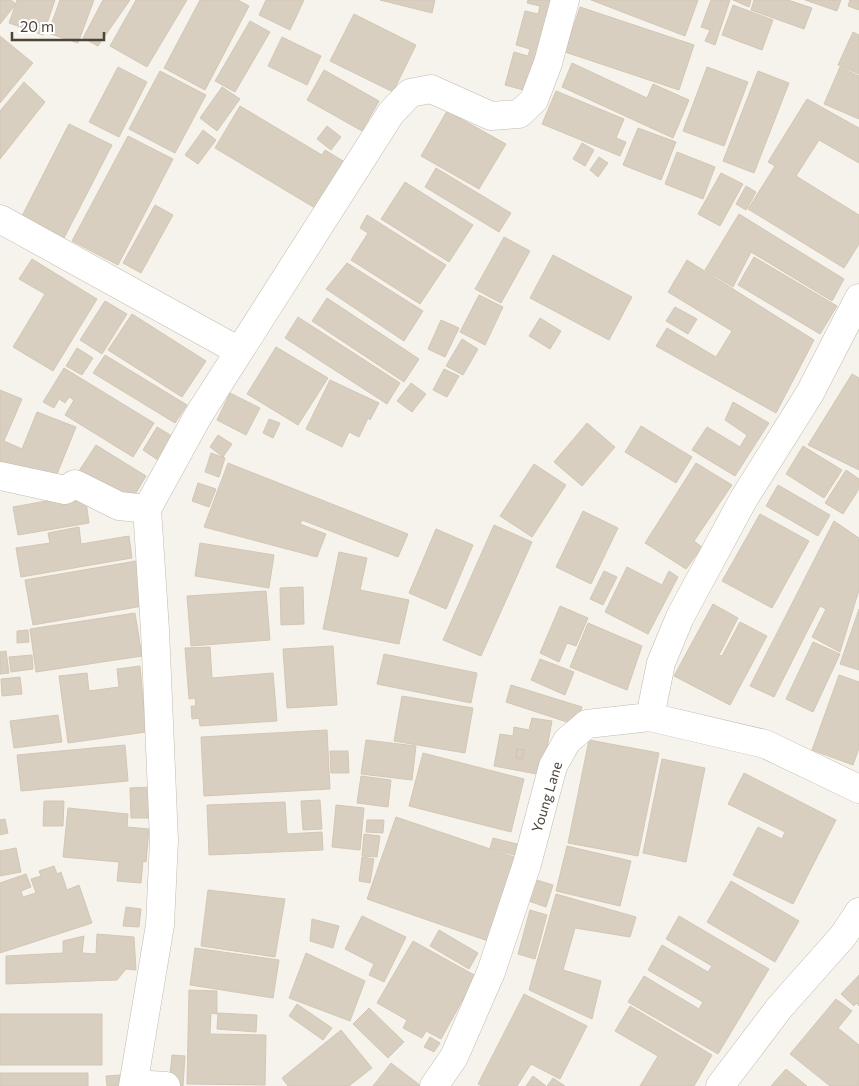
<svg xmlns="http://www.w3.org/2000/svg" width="859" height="1086" font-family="Commissioner,sans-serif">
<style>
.building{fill:#d8cfc1;stroke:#d3c7b4;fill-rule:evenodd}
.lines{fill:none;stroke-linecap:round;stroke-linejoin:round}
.minor-casing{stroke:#c2bbae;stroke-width:29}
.minor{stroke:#fff;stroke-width:28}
.labels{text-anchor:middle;stroke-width:4.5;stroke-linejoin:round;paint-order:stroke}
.street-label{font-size:14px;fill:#4b4439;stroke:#fff}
</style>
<rect width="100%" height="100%" fill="#f6f3ec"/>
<path class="building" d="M0,0H11L16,4L0,24Z
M17,0H55L43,35L9,23Z
M60,0H94L78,43L48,33Z
M103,0H130L98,46L83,38Z
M136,0H187L147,67L110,46Z
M200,0H238L249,6L205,90L164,68Z
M266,0H304L290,30L259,15Z
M380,0H435L432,13Z
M528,0H551L527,91L505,85L514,52L528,56L530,49L516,45L525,11L538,14L540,6L527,3Z
M591,0H698L685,36Z
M711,0H730L715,45L705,41L710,30L701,27Z
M733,0H751L749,7Z
M754,0H788L812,8L804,29L751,10Z
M805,0H841L837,11Z
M850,0H859V10L848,6Z
M733,5L773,20L762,50L722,35Z
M580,7L694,45L679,90L565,52Z
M354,14L416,45L393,92L330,61Z
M250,21L270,32L235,92L215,81Z
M853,32L859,35V74L838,65Z
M0,36L33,63L0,103Z
M282,37L321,56L307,85L268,66Z
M572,63L647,98L653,84L689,100L673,138L562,87Z
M118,67L147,82L119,137L89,122Z
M707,67L748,82L724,146L683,131Z
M840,67L859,76V119L824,104Z
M324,70L379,101L362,131L307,100Z
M160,71L206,95L175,153L129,129Z
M758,71L789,83L754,173L723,161Z
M24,82L45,102L0,159V111Z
M222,87L240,99L217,131L200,118Z
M556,91L624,119L616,138L626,142L620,156L542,124Z
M807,99L859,128V163L819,140L796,176L859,215V244L844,268L748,209L775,166L768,162Z
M240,106L322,155L325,150L348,164L320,211L215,148Z
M447,111L506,144L479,189L421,156Z
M69,124L112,145L63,240L21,218Z
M327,126L341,137L331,150L317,139Z
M638,128L676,142L661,180L623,165Z
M203,130L216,140L198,164L185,155Z
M128,136L173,159L118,265L72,241Z
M582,143L594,150L585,166L573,159Z
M677,152L715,167L703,199L665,184Z
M599,157L608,163L598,177L590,170Z
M436,168L511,213L499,232L425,187Z
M721,173L743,184L720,226L698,214Z
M405,182L473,225L449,262L381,219Z
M746,186L756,192L746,210L736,204Z
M155,205L173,215L141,273L123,263Z
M739,214L844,279L832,301L751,252L733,287L705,270Z
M367,215L446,265L420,304L351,260L368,233L360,228Z
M504,237L530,251L501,303L475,289Z
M553,255L632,297L609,340L530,298Z
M754,257L837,306L820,334L738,285Z
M32,259L97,299L53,371L13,347L45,294L19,279Z
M687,260L814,340L776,413L656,346L667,328L716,357L732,331L668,292Z
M347,263L423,311L404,341L326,289Z
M479,295L503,307L485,345L460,332Z
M327,298L419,359L404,382L312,321Z
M105,301L127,314L102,354L80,340Z
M675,307L697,319L688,334L666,321Z
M132,314L206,361L182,397L108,350Z
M298,317L400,383L387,404L285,338Z
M540,318L561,331L550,349L529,336Z
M441,320L459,328L445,357L428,349Z
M462,339L478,349L463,375L446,366Z
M276,347L328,378L298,425L247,394Z
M77,348L93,358L82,375L66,366Z
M105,355L187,405L175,423L93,373Z
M64,368L154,423L133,457L65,415L74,400L69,397L65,403L59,399L54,408L43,402Z
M444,369L459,376L447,397L433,390Z
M852,374L859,378V470L808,445Z
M330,380L379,403L370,420L368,418L359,437L349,432L342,447L306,429Z
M411,383L426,394L412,412L397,401Z
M0,390L22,399L4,441L22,449L37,412L76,427L53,484L0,463Z
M230,393L260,408L246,435L217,420Z
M733,402L769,423L735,476L692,450L707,427L740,447L747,435L725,420Z
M269,419L280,423L273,438L263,433Z
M587,423L615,447L582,486L554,462Z
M641,426L692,457L676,483L625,452Z
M157,427L172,436L158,460L143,450Z
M218,435L232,444L223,457L210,447Z
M96,445L146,476L130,503L79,471Z
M803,446L842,470L824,498L786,474Z
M211,453L225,458L219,477L205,472Z
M228,463L408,534L398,557L302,520L300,524L326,534L317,557L204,527Z
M696,463L732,485L694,541L702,547L686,569L645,543Z
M534,464L566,485L532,537L500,516Z
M846,470L859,479V489L843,514L825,503Z
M198,483L216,489L209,507L192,501Z
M778,485L830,515L818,536L766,506Z
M85,494L89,523L18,535L13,507Z
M583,511L618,528L591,584L556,567Z
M760,514L809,541L772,608L722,581Z
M834,521L859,538V590L840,652L812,637L826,609L820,606L774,697L750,686Z
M494,525L532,542L481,656L443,640Z
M79,527L81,544L129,536L132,558L21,577L16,548L50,543L48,533Z
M436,529L473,545L446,609L409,593Z
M200,543L274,555L269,588L195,576Z
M339,552L367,558L360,590L409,600L399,644L323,629Z
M136,561L143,606L33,625L25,580Z
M627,567L662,585L669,571L678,577L648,634L605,612Z
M604,571L617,577L603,605L590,599Z
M303,587L304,624L281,625L280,588Z
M266,591L270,640L191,646L187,596Z
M713,604L738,618L719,655L722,656L740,622L767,636L730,705L674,676Z
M560,606L588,618L576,646L567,643L559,662L540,653Z
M859,609V670L840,664Z
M135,613L142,656L36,672L30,629Z
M588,623L642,646L627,690L570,667Z
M28,630L29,642L17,643V631Z
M813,642L840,654L813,712L786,699Z
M333,646L337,705L287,708L283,649Z
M210,647L212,678L273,673L277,721L200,726L199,718L192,719L191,706H196L195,698L189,699L185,648Z
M6,651L9,673L0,674V652Z
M384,654L477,673L471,703L377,684Z
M32,655L33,669L11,672L9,657Z
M540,659L574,672L565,695L531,680Z
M140,666L146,732L68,743L59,676L87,673L89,691L119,687L117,669Z
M839,675L859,682V748L853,765L812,750Z
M20,677L22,694L2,696L1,679Z
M511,685L582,707L576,725L506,702Z
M402,696L473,708L465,753L394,741Z
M58,715L62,742L14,748L10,721Z
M532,718L552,721L542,775L494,766L500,734L513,736L514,727L529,730ZM517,749L524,750L522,759L516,758Z
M327,730L330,789L204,796L201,737Z
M366,740L416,746L412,780L361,774Z
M589,740L659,753L638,856L568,843Z
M125,745L128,781L21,791L17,755Z
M517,749L524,750L522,759L516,758Z
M330,751H348L349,773H331Z
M423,753L524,779L511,832L409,806Z
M662,759L705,768L686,862L643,853Z
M744,773L836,820L793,904L733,875L758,827L782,839L785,832L728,804Z
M361,776L391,780L388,807L357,803Z
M151,787V818H131L130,788Z
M320,800L322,829L303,830L301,801Z
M44,801H64L63,826H43Z
M285,802L287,834L322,832L323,850L209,855L207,805Z
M336,805L364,808L360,850L332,847Z
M68,808L128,814L127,827L149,829L146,862L143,861L141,883L117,881L119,862L63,857Z
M396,817L517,858L488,941L367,899Z
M5,819L8,833L0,835V820Z
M367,820H384L383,833L366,832Z
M364,834L380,836L377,857L362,856Z
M493,838L517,844L514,855L490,848Z
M567,846L631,861L620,906L556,891Z
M16,848L21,872L0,876V851Z
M362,857L374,859L370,883L359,881Z
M54,866L57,874L61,872L67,890L79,885L92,923L0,953V883L26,874L31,887L21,891L23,897L36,893L31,879L41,876L39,871Z
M530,878L553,885L546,907L523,899Z
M731,881L799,921L775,962L707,922Z
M208,890L285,899L275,957L201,946Z
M556,894L636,917L630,937L575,928L563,970L601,981L592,1019L529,990Z
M126,907L141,909L139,927L123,926Z
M530,910L547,915L535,959L518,954Z
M362,916L406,937L384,982L369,975L374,964L345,949Z
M679,916L769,969L718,1054L628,1002L644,976L699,1009L703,1002L648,970L662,945L708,972L712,966L666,939Z
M312,919L339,926L333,948L310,941Z
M439,930L478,953L469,969L430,946Z
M97,934L134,937L136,970L126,969L117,980L6,984V956L63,953V941L84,936L82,953L96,954Z
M413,941L476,976L441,1039L426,1031L422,1038L403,1028L407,1020L377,1003Z
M195,948L279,960L273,998L190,985Z
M306,953L365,981L350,1021L289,998Z
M859,975V1006L856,1003L854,1006L841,994Z
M189,990L217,991V1014L211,1013L210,1034L266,1035L265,1085L187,1084Z
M524,994L587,1026L560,1079L531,1064L517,1086H482L478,1084Z
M836,999L852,1011L838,1028L859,1045V1086H830L790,1054Z
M297,1004L332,1028L323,1040L289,1016Z
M630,1006L712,1055L694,1086H640L658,1056L615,1031Z
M369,1008L404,1042L388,1058L353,1024Z
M218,1013L257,1015L256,1032L217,1029Z
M0,1014H102V1065H0Z
M341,1030L372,1068L349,1086H288L282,1078Z
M430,1037L440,1043L434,1052L424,1047Z
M172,1055L185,1056L183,1086L169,1085Z
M391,1063L421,1086H373Z
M786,1069L807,1086H771Z
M0,1073H88V1086H0Z
M120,1075L121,1086H107L106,1076Z
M533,1076L546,1086H526Z
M553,1078L565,1086H547Z"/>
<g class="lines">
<g class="minor-casing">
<path id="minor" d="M0,219L239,351
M0,476L65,490L75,484L119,506L147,509
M650,717L661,663L680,617L743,500L810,393L859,298
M134,1084L166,1086
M133,1086L160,925L164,840L155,630L147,509L198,416L391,113L410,93L431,89L491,116L519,114L534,100L548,63L565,0
M434,1086L454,1057L491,972L527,864L553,766L567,741L587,724L650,717L765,744L859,789
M720,1086L780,1007L843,936L859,912"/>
</g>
<use href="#minor" class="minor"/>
</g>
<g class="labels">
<g class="street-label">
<text transform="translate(547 797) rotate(-73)" y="5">Young Lane</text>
</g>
</g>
<path d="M12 32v8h92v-8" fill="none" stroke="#4b4439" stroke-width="2.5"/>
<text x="20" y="32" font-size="15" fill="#4b4439" stroke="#ffffff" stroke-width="4" paint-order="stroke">20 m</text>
</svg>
